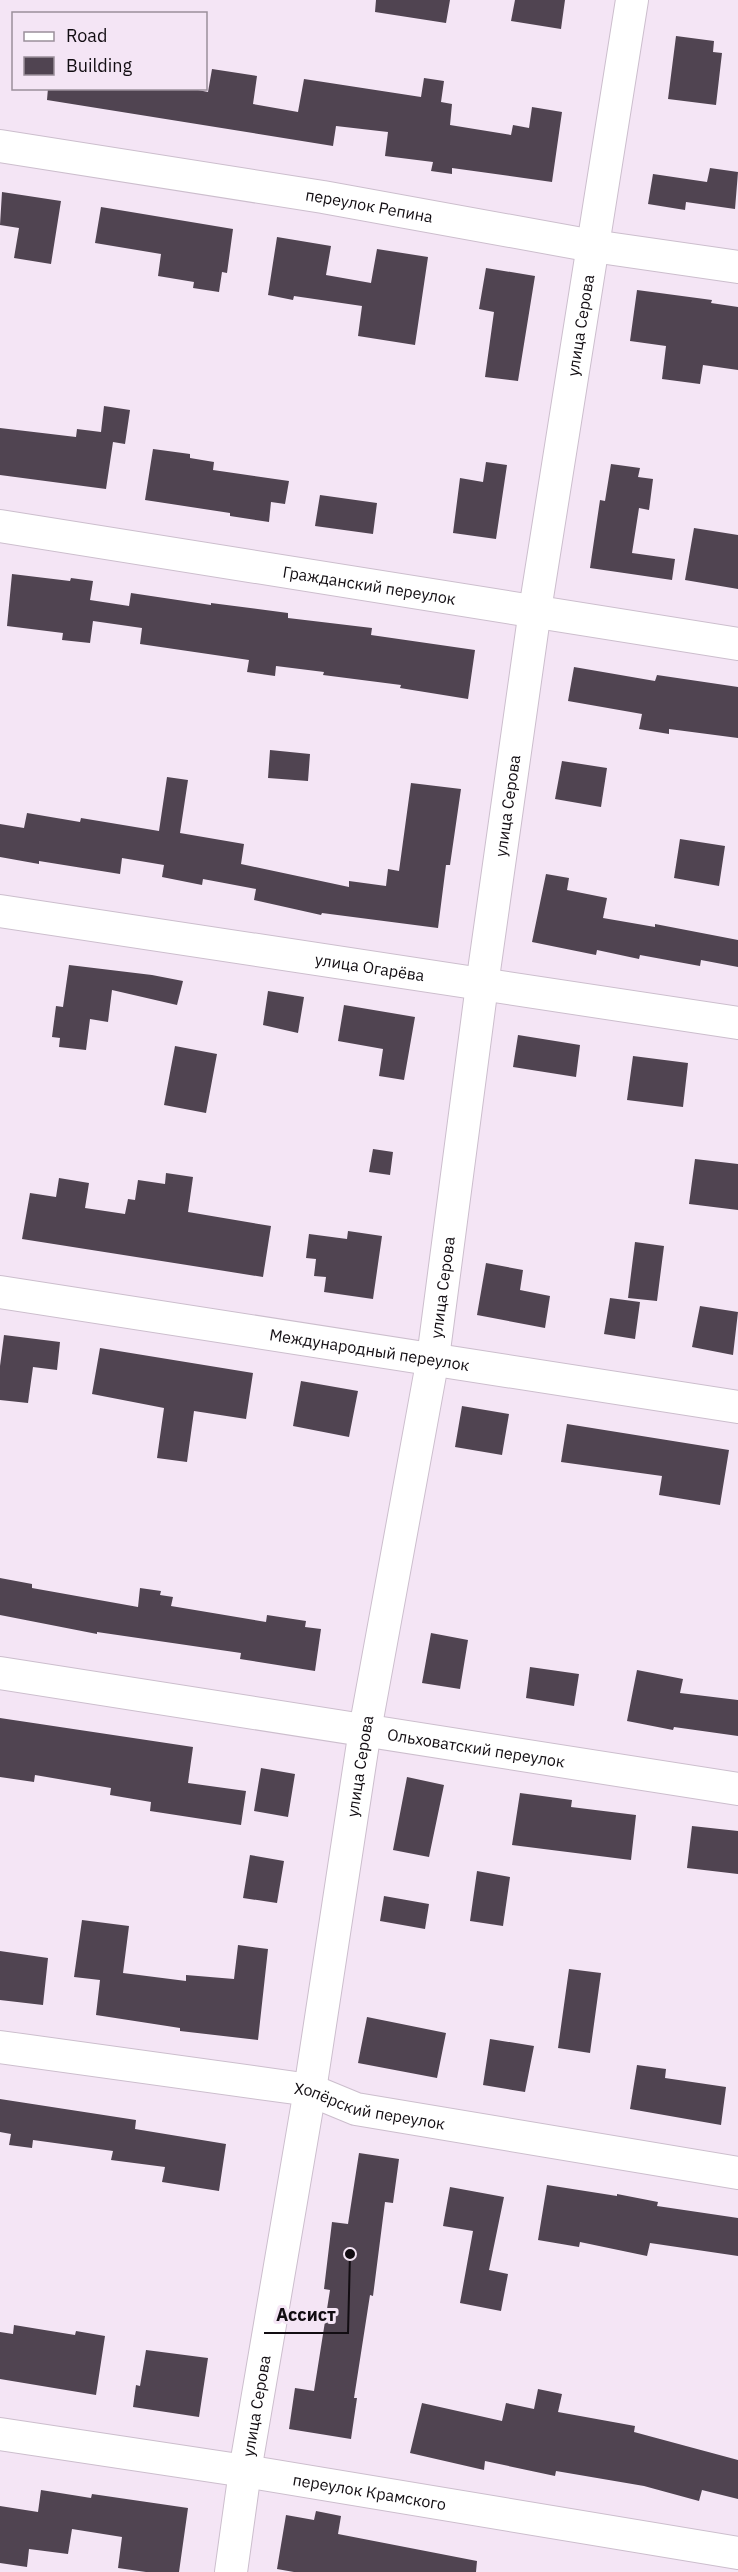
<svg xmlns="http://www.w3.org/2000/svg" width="738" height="2572" font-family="'IBM Plex Sans',sans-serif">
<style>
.building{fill:#504451}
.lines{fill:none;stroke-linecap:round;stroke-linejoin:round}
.minor-casing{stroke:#ccbecd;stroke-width:34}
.minor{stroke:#fff;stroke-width:32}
.labels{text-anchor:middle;stroke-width:6;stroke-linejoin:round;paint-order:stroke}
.street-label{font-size:16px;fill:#120d12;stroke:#f4e5f5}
.leader{fill:none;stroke:#120d12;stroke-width:2}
.callout-dot{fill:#120d12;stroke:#f4e5f5;stroke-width:2}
.callout-label{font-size:18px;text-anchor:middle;font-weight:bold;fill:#120d12;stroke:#f4e5f5;stroke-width:6;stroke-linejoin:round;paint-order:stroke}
</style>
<rect width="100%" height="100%" fill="#f4e5f5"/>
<path class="building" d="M376,0H450L446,23L375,12Z
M515,0H565L561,29L511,21Z
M676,36L714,41L713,52L722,53L716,105L668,99Z
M212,69L257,76L253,104L298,112L304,79L421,97L424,78L444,81L441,102L452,104L450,125L511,135L513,125L529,128L532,107L562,112L552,182L452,168V174L431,171L433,162L385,156L388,132L336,126L333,146L47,100L48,88H188L208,92Z
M710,168L738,172L735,209L686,202L685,210L648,204L653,174L707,182Z
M2,192L61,201L51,264L14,258L19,228L0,225Z
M101,207L233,229L227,273L222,272L219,292L193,288L194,282L158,276L161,254L95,243Z
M277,237L331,246L326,275L371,283L377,249L428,257L415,345L358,336L362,306L294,296L293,300L268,295Z
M486,268L535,276L518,381L485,377L494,312L479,309Z
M637,290L712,300L711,303L738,307V370L703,365L700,384L662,379L666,346L630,341Z
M104,406L130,410L125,444L113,442L106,489L0,475V428L76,437L77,429L101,432Z
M153,449L190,454V458L214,462L213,470L289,481L285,504L271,502L269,522L230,516V513L145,500Z
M486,462L507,465L496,539L453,533L460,478L483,482Z
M611,464L640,468L638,477L653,479L649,510L639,508L632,553L675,559L672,580L590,568L600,500L605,501Z
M320,495L377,503L373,534L315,526Z
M694,528L738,535V589L685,580Z
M12,574L70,581L71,578L93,581L90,600L129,606L131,593L211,605V603L288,613V618L372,628L371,635L475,650L468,699L400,688L401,685L323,675L324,672L276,666L275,676L247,672L249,660L140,644L142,628L93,621L90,643L62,640L63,633L7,626Z
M574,667L655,681L657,675L738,687V738L669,729V734L639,729L642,714L568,701Z
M270,750L310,754L308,781L268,778Z
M562,761L607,768L601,807L555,799Z
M167,777L188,780L180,833L244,844L241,864L349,887V881L386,886L388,869L399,871L411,783L461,789L450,865H446L438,928L322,913L321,915L254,900L256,889L203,879L202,885L162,877L164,865L122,858L120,874L39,861V864L0,857V824L24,828L27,813L80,822L81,818L159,831Z
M680,839L725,846L719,886L674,878Z
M546,874L569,878L567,890L607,898L603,918L655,927V924L738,940V967L701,960L700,966L640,955L639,959L597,950L596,955L532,942Z
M69,965L152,975L183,981L177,1005L112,990L108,1022L90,1019L86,1050L59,1047L60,1038L52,1037L56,1006L63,1007Z
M268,991L304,997L298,1033L263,1025Z
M344,1005L415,1017L404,1080L379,1076L383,1049L338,1041Z
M518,1035L580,1045L576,1077L513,1067Z
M175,1046L217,1054L206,1113L164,1105Z
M633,1056L688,1063L683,1107L627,1100Z
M373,1149L393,1152L390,1175L369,1172Z
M695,1159L738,1164V1210L689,1204Z
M166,1173L193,1177L188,1212L271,1226L263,1277L22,1239L30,1193L56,1197L59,1178L89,1183L85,1208L125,1214L128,1199L135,1200L138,1180L165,1184Z
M348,1231L382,1236L373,1299L324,1292L326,1277L314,1276L316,1259L306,1258L309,1234L347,1239Z
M635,1242L664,1246L657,1301L628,1298Z
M486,1263L523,1270L520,1290L550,1296L545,1328L477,1315Z
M610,1298L640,1302L635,1339L604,1334Z
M700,1306L738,1312L733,1355L692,1347Z
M4,1335L60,1342L57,1370L33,1367L28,1403L0,1400V1366Z
M100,1348L253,1373L246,1419L194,1411L187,1462L157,1458L164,1408L92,1394Z
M301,1381L358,1391L349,1437L293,1426Z
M462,1406L509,1414L502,1455L455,1447Z
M567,1424L729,1450L720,1505L659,1495L662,1476L561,1462Z
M0,1578L32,1584V1588L138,1607L140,1588L161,1591L160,1595L173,1597L171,1606L266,1622L267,1615L306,1621L305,1627L321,1629L315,1671L240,1659L241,1653L97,1632V1634L0,1615Z
M431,1633L468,1640L460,1689L422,1683Z
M530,1667L579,1674L574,1706L526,1698Z
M637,1670L683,1679L680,1693L738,1700V1736L674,1727L673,1730L627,1721Z
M0,1718L193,1747L188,1783L246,1791L241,1825L150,1811L151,1802L110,1795L111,1788L35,1775L34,1782L0,1777Z
M261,1768L295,1774L288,1817L254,1811Z
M407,1777L444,1785L429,1857L393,1850Z
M520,1793L572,1800L571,1807L636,1815L631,1860L512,1845Z
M692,1826L738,1831V1874L687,1868Z
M250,1855L284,1861L277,1903L243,1898Z
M477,1871L510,1877L503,1926L470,1921Z
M384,1896L429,1904L425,1929L380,1921Z
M82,1920L129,1926L123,1973L186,1981V1975L234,1979L238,1945L268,1949L258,2040L180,2031V2028L96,2015L100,1980L74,1977Z
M0,1951L48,1958L43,2005L0,2000Z
M569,1969L601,1973L590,2053L558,2048Z
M367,2017L446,2033L437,2078L358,2063Z
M490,2039L534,2046L525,2092L483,2085Z
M637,2065L666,2069L665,2078L726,2087L721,2125L630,2109Z
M0,2099L136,2120L135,2129L226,2144L219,2191L162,2182L165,2167L111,2160L113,2151L33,2140L32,2148L9,2145L11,2134L0,2132Z
M359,2153L399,2159L393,2203L385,2202L373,2296L370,2295L354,2398H357L351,2439L289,2429L295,2388L314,2391L330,2290L324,2289L332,2222L348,2224Z
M547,2185L617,2196V2194L658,2202L657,2206L738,2218V2256L650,2243L647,2256L580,2242L579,2247L538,2240Z
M450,2187L504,2197L489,2270L508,2274L501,2311L460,2303L473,2231L443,2226Z
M14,2325L75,2335L76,2331L105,2336L96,2395L0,2379V2332L13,2334Z
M146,2350L208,2358L199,2417L133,2407L136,2385L140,2386Z
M538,2389L562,2394L558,2412L635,2426L634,2432L738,2460V2499L702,2490L699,2501L644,2486L556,2471L555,2476L485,2461L484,2470L410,2453L422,2403L502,2421L506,2403L534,2409Z
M41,2490L91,2498L92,2494L188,2508L179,2572H146L118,2568L122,2537L72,2529L68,2554L29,2549L27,2567L0,2563V2506L38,2512Z
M316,2511L341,2516L338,2534L477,2561L476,2572H294L277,2569L286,2515L314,2520Z"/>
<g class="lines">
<g class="minor-casing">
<g id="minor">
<path id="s1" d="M0,146L323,197L593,246L738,267"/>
<path id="s2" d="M0,526L738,644"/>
<path id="s3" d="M0,911L738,1023"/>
<path id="s4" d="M0,1292L738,1407"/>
<path id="s5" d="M0,1673L738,1789"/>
<path id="s6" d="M0,2047L310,2090L356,2109L738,2173"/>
<path id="s7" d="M0,2434L245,2471L738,2553"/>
<path id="s8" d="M231,2572L245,2471L310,2090L365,1730L433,1358L482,985L535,610L632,0"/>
</g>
</g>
<use href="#minor" class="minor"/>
</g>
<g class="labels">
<g class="street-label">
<text dy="6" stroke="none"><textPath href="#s1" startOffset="374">переулок Репина</textPath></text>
<text dy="6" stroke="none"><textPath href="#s8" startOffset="2274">улица Серова</textPath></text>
<text dy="6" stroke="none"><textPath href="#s2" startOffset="374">Гражданский переулок</textPath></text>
<text dy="6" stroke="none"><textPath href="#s8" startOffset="1788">улица Серова</textPath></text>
<text dy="6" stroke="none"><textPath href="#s3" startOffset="374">улица Огарёва</textPath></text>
<text dy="6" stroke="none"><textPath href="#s8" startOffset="1302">улица Серова</textPath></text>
<text dy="6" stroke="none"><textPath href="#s4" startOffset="374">Международный переулок</textPath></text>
<text dy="6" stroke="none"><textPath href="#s5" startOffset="482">Ольховатский переулок</textPath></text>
<text dy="6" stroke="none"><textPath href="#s8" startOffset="816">улица Серова</textPath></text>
<text dy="6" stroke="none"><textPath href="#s6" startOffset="375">Хопёрский переулок</textPath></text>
<text dy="6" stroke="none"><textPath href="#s8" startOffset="168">улица Серова</textPath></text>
<text dy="6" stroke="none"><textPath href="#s7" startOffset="374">переулок Крамского</textPath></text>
</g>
</g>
<path class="leader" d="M350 2254L348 2333H264"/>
<circle class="callout-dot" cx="350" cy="2254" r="6"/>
<g class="callout-label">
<text x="306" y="2321">Ассист</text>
</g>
<rect x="12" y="12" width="195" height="78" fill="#f4e5f5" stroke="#9a8f9a" stroke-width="1.5"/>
<rect x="24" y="32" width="30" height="9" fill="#ffffff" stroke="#9a8f9a" stroke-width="1.5"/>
<text x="66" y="42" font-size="18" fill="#120d12">Road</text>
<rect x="24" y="57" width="30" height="18" fill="#504451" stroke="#9a8f9a" stroke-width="1.5"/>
<text x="66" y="72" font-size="18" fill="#120d12">Building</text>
</svg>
